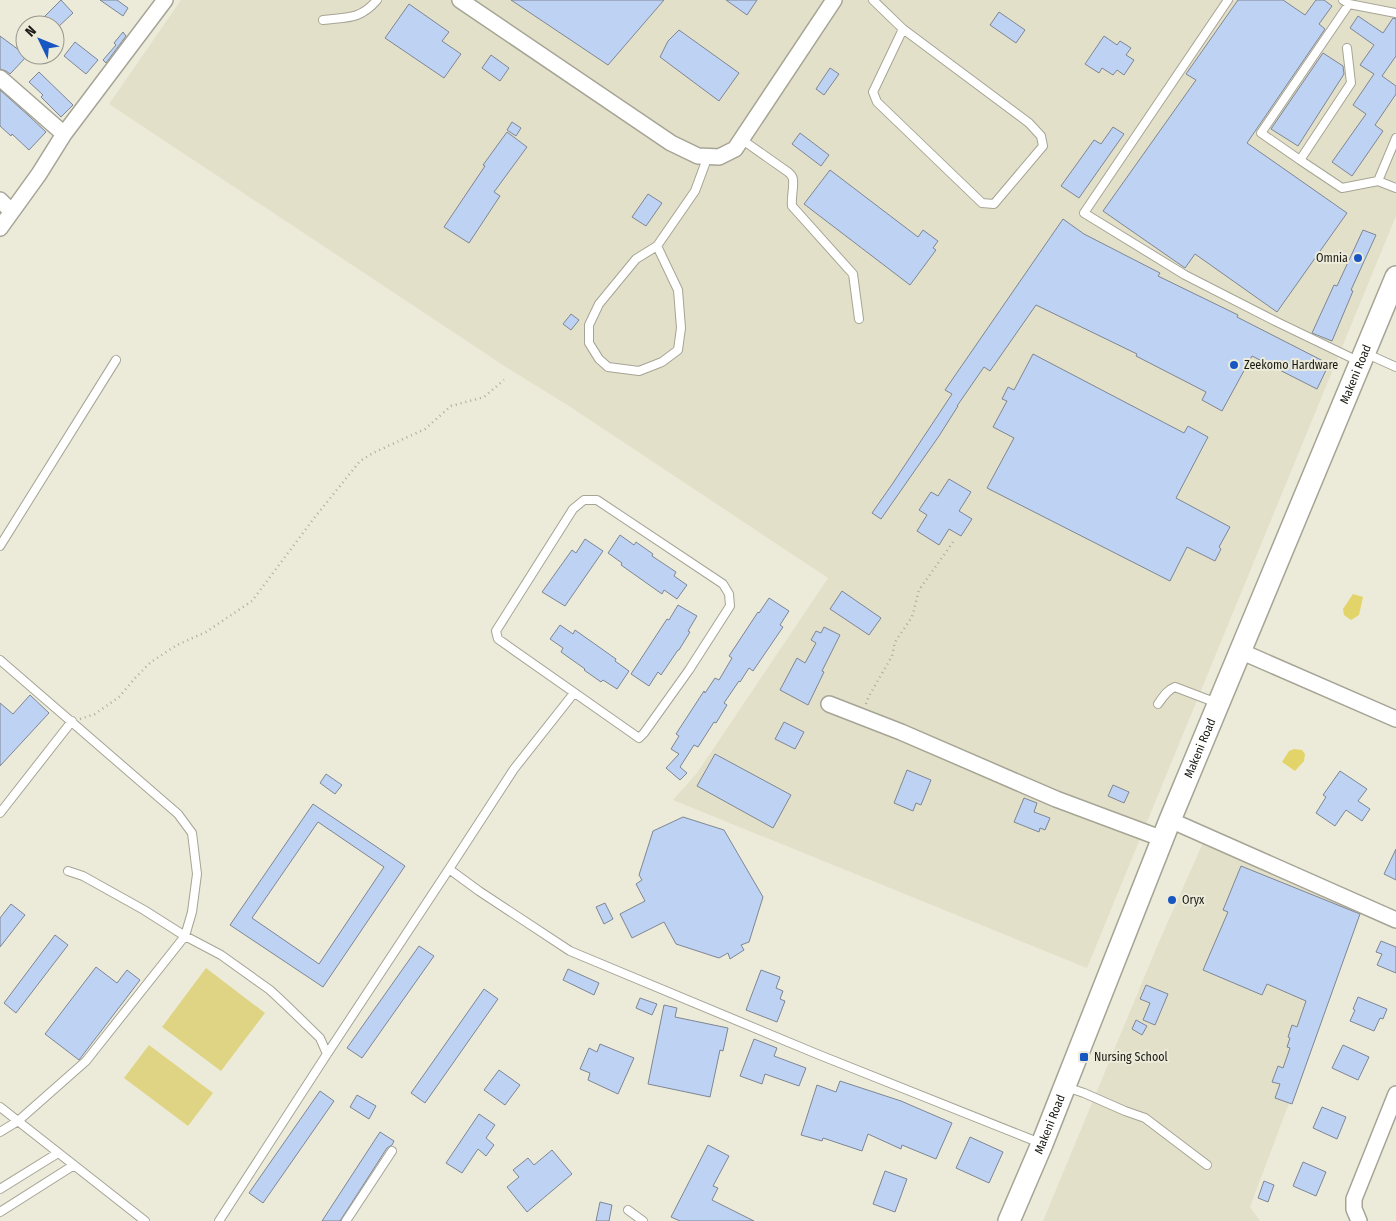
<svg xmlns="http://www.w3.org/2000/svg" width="1396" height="1221" font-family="'Fira Sans Condensed',sans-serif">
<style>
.built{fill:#e3e0c9}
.green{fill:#dfd483}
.water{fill:#e3d469}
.building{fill:#bed2f3;stroke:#7e8693;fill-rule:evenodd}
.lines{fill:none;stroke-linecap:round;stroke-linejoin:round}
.lane-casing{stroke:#a6a495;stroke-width:10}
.street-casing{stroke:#a6a495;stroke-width:18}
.secondary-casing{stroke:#a6a495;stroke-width:24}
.path{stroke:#acab9e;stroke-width:2.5;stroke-dasharray:1 4;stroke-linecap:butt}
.lane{stroke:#fff;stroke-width:8}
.street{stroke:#fff;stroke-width:15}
.secondary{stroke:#fff;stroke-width:21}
.poi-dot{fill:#1856c1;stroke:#ecebda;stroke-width:2}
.labels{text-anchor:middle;stroke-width:4;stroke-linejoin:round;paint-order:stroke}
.poi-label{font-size:12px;fill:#1a1a14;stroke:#ecebda;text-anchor:start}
.street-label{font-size:12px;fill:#1a1a14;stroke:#ecebda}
</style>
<rect width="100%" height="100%" fill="#ecebda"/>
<path class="built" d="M181,0H1396V216L1087,968L673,800L697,773L828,578L569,406L509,369L109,104Z
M1206,836L1362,909L1250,1207L1260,1221H1043L1158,944Z"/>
<path class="green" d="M206,968L265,1013L221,1071L162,1027Z
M149,1045L213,1093L188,1126L124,1078Z"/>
<path class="water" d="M1353,594L1363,597L1359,615L1351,620L1344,615L1343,609Z
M1294,749L1302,750L1305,754L1304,761L1295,771L1282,762L1289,751Z"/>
<path class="building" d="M61,0L73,13L57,28L45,16Z
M100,0H117L128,8L123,16Z
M511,0H664L608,65Z
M726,0H757L747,15Z
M1238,0H1283L1305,15L1316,0H1324L1332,6L1319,24L1325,29L1247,143L1347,213L1277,312L1195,254L1185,268L1103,211L1196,80L1186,74Z
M409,4L449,32L442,41L461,54L444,78L385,38Z
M999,12L1025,30L1016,43L990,25Z
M1358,16L1383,33L1393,18L1396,19V56L1382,76L1396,86V94L1375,125L1383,131L1352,176L1332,162L1366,114L1353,105L1374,74L1360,65L1374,45L1350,28Z
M679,30L739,73L719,101L660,57L668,41Z
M123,32L126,36L106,63L103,60L116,45L114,43Z
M0,36L27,56L10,74L6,71L0,69Z
M1104,36L1117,45L1120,41L1131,48L1126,55L1134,60L1124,75L1117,70L1113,75L1102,68L1099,73L1085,64Z
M75,42L98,60L86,74L64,56Z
M1323,53L1343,66L1344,74L1298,146L1271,129Z
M491,55L509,68L500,81L482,68Z
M830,68L839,74L824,95L816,89Z
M39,72L73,105L61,117L41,97L43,95L29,82Z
M0,90L29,116L46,132L29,150L12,134L11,136L0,126Z
M512,122L521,128L516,136L507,130Z
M1113,127L1124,134L1079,198L1061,186L1094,140L1101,144Z
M507,132L527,147L494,192L500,196L469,243L444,227L485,166L483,165Z
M800,133L829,155L821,166L792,144Z
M830,170L918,237L923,230L938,241L933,248L936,250L910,285L804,204Z
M648,194L662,203L646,226L632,217Z
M1063,219L1084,234L1160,273L1158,276L1238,315L1237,317L1329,364L1317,389L1252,356L1222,411L1202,400L1206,392L1136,356L1137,354L1036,305L990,371L984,367L957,406H958L939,436L881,519L872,513L893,483L952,394L945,390Z
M1363,230L1376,235L1351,290L1353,291L1332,341L1312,333L1334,285L1337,286Z
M571,314L579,320L571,330L563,324Z
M1033,354L1184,433L1188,426L1208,437L1176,498L1230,527L1219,547L1221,549L1215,561L1187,547L1170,581L987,488L1014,438L993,427L1007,401L1002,399L1008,387L1014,390Z
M949,479L971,492L959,511L972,519L961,536L949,529L939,545L917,531L927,515L919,510L931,492L938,496Z
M620,535L634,545L636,542L653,554L652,556L676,572L674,576L687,585L677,599L664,590L662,594L621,565L622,563L608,553Z
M585,539L603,551L565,606L542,592L572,550L576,553Z
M842,591L881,618L869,635L830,609Z
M769,598L789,611L780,625L783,627L753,671L749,668L740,682L739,681L724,703L727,705L716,723L714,722L698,747L694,745L680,767L687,773L680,780L666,768L679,754L671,749L679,736L676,734L704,691L705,693L715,678L719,680L732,658L729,656L758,612L759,613Z
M678,605L697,616L688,631L690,632L679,650H678L661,675L658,672L649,686L631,674L667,619L669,620Z
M560,625L573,634L575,630L616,659L615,661L629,671L617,689L603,680L601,682L584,670L585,669L561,652L563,648L550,639Z
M824,627L840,635L822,671L824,672L808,705L780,690L797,658L805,663L816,643L811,640L816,631L821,633Z
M30,695L49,713L0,766V703L13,714Z
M784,722L804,732L795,749L775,739Z
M715,754L791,795L773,828L697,786Z
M907,770L931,780L921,805L916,803L913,811L894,803Z
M1340,771L1367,789L1358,801L1370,809L1362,821L1346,810L1335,826L1316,813L1326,797L1323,795Z
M326,774L342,785L335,794L320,783Z
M1113,785L1129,792L1124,803L1108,796Z
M1024,798L1037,803L1034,812L1050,818L1045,830L1040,828L1039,832L1014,822Z
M313,804L405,866L323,987L230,925ZM318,822L384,867L319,964L252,918Z
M683,817L724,830L763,897L749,942L741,945L744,950L730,959L728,953L719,958L676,944L664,922L632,938L620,914L645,901L636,884L642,880L639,875L653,831Z
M1396,849V880L1384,874Z
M1241,866L1360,914L1292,1104L1275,1098L1280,1084L1272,1082L1278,1066L1283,1068L1290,1048L1287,1047L1290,1038L1288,1037L1292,1025L1297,1027L1306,1001L1267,984L1262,995L1203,970L1228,912L1223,910Z
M605,903L613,919L604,924L596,907Z
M11,904L25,915L0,947V918Z
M55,935L68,945L16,1013L4,1003Z
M1381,941L1396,947V973L1377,965L1382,954L1376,952Z
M419,946L434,956L362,1058L347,1048Z
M96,967L117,983L127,970L140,980L79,1060L45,1034Z
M568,969L599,983L594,995L563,980Z
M761,970L780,977L776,988L783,991L780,999L785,1001L777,1022L746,1010Z
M1146,985L1168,994L1155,1025L1143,1020L1150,1003L1140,999Z
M484,989L498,999L425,1103L411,1093Z
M1358,997L1387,1009L1383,1019L1380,1018L1374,1031L1350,1021L1355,1010L1353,1009Z
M640,998L657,1004L652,1015L636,1008Z
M664,1005L677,1008L675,1017L728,1028L723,1051L720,1050L710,1097L648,1084Z
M1136,1020L1147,1026L1142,1035L1132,1029Z
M754,1039L777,1048L774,1056L806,1068L799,1086L765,1074L762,1084L740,1076Z
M600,1044L634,1058L618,1094L588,1080L590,1073L580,1069L589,1048L597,1052Z
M1343,1045L1369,1057L1358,1080L1332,1068Z
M499,1070L520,1085L505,1105L484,1090Z
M840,1081L901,1101L952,1123L936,1159L902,1145L901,1149L868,1134L862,1151L823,1138L822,1141L801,1135L817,1085L836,1092Z
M320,1091L334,1101L263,1203L249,1193Z
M357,1095L376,1106L369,1119L350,1107Z
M1322,1107L1346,1117L1337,1139L1313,1128Z
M479,1114L495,1125L486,1138L494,1145L486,1156L478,1149L462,1173L446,1163Z
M380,1132L394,1141L392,1145L387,1148L340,1221H322Z
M970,1137L1003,1152L989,1183L956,1168Z
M708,1145L729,1156L713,1186L718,1188L712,1200L754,1221H680L671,1217Z
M552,1150L572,1174L527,1212L507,1187L519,1177L513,1170L528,1158L534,1165Z
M1303,1162L1326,1172L1316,1196L1293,1186Z
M885,1171L907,1179L895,1212L873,1204Z
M1264,1181L1274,1185L1268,1202L1258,1198Z
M600,1202L612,1205L609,1221H596Z"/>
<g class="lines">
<g class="lane-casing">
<path id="lane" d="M873,0L903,29L1029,123L1041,136L1043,146L994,204L982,203L877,102L873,92L903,29
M1228,0L1084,213L1185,275L1277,322L1360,362
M1343,0L1349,4L1396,13
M323,20C347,17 360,20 377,0
M1347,48L1351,83L1300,160L1342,188L1378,181
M1396,138L1378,181L1396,188
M741,139L788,172C791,175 793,176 793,180C794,187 791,197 792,206L853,274L859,319
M1300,160L1261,133L1349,4
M657,246L678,290L681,328L678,350L662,362L639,371L608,367L599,359L589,343V325L599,304L636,259L657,246L695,191L708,156
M1365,353L1396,367
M584,500H597L723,584L729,594L730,606L689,670L644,733L639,738L498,639L496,631L573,509Z
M0,546L116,360
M0,660L178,814L192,833L197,874L192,912L185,936L86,1061L18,1121L0,1132
M574,693L514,769L449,869L479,891L570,951L817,1054L1040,1143
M1158,704C1163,697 1167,690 1175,687L1217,703
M0,813L72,721
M68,871L83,876L144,910L185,936L221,955L270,990L286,1005L320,1038L327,1054
M1066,1087L1084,1093L1125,1111L1145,1118L1207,1165
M0,1107L145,1221
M0,1189L58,1153
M628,1210L643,1221
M0,1212L74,1165
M219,1221L327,1054L449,869
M346,1221L392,1151"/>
</g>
<g class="street-casing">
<path id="street" d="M460,0L671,143L698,156L719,157L735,149L834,0
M0,78L64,134
M0,200L11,211
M0,228L39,174L64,134L165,0
M1240,651L1396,719
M829,704L901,732L1056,799L1163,839
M1170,820L1396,920
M1359,1221L1354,1209V1199L1396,1094"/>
</g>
<g class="secondary-casing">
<g id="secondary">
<path id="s1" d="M1009,1221L1042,1144L1170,820L1396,277"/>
</g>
</g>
<path class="path" d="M866,704L869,696L892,656L895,642L912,617L919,590L953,542
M80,719L95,714L119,697L136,677L151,662L177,645L206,632L252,601L315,517L360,461L373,453L425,429L451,406L484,397L504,380"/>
<use href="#lane" class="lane"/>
<use href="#street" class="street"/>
<use href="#secondary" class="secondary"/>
</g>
<g class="poi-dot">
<circle cx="1358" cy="258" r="5"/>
<circle cx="1234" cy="365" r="5"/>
<circle cx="1172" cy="900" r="5"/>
<rect x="1079" y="1052" width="10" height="10" rx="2.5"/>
</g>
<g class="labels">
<g class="poi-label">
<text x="1348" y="262" text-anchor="end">Omnia</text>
<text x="1244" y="369">Zeekomo Hardware</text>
<text x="1182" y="904">Oryx</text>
<text x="1094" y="1061">Nursing School</text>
</g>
<g class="street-label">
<text dy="4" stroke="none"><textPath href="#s1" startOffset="915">Makeni Road</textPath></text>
<text dy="4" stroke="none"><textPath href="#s1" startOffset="510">Makeni Road</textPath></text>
<text dy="4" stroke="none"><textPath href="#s1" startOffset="105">Makeni Road</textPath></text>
</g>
</g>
<g transform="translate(40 40) rotate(313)"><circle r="24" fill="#ecebda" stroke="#98978b"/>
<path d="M0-4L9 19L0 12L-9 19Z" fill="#1856c1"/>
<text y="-8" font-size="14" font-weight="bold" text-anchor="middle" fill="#1a1a14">N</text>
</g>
</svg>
